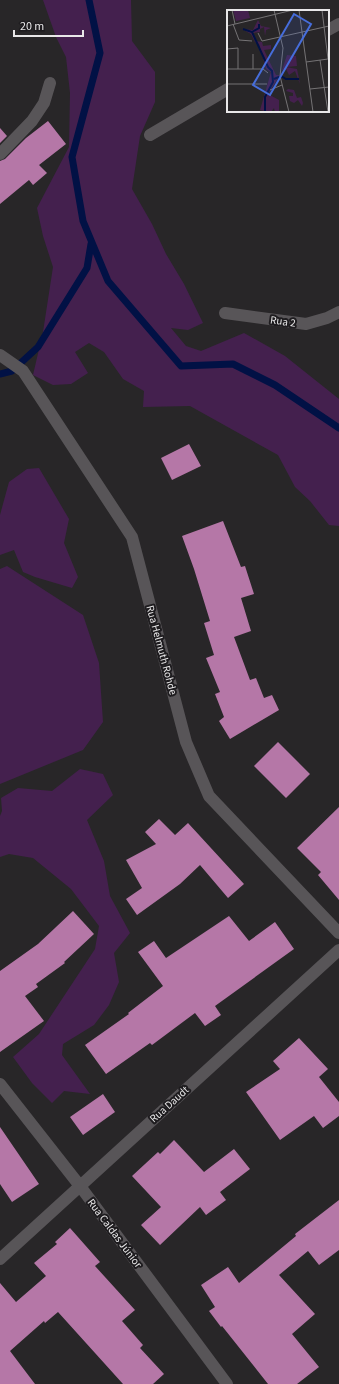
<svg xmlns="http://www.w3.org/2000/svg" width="339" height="1384" font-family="'Source Sans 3',sans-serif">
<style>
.green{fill:#44204e}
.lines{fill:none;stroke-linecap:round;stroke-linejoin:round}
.stream{stroke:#011145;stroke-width:7}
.building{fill:#b577a7}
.minor{stroke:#585558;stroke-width:12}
.labels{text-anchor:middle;stroke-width:4;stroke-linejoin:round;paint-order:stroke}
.street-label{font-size:11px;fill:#e8e7e8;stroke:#1e1c1f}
.inset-river{fill:none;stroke:#011145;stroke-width:2}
.inset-road{fill:none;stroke:#757375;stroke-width:1}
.view{fill:#466ddb;fill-opacity:0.15;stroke:#466ddb;stroke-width:2}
.inset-edge{fill:none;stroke:#e8e7e8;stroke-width:2}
</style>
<rect width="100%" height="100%" fill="#282628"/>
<path class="green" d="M43,0H131L132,41L155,72V102L140,136L132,189L152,224L166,254L184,284L203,323L188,330L171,328L186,346L201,351L244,333L285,356L339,399V526L329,525L310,501L295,487L278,455L190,406L143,407L144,391L123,379L104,352L89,343L75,352L88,373L71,384L53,385L33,375L43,332L53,267L43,236L37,208L69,147L70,93L66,57L56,37Z
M39,468L69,519L64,543L78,577L72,588L35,577L23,572L14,550L0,555V515L9,482L27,469Z
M7,566L83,615L99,663L103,722L83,750L0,784V569Z
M80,769L103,774L113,795L87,820L104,861L110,896L130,933L114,953L119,982L109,1005L94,1025L63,1044L62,1055L90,1094L64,1091L52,1103L32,1083L13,1057L39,1034L95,949L99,926L71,889L33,858L9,854L0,857V816L2,811L1,798L18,788L52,791Z"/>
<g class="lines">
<path class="stream" d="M89,0L100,53L72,157L83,221L108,281L181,366L233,364L275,385L339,428
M0,374L12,371L38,347L87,268L91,244"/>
</g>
<path class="building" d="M48,121L66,144L39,165L47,173L33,185L29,180L0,204V161L5,159L26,138Z
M0,128L7,136L0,143Z
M189,444L201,466L172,480L161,458Z
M223,521L241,567L245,566L254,594L241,598L251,631L234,637L250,680L256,678L264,698L272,695L279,710L230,739L219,721L224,717L215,694L220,692L206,658L214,655L204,623L210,621L194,569L182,536Z
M278,742L310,774L286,798L254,766Z
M339,807V900L318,875L321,872L297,848Z
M159,819L175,835L188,823L244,884L228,898L200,865L180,884L137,915L126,899L142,888L126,860L156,844L145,832Z
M73,911L94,934L64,962L65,963L36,984L38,987L25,996L44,1021L0,1052V971L38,944Z
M229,916L249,941L275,922L294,949L215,1006L221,1015L205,1026L195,1013L152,1045L150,1043L106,1074L85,1045L129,1014L128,1013L163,986L138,952L154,941L166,958Z
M299,1038L328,1069L319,1077L339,1102V1116L323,1128L314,1116L280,1140L246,1092L280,1069L273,1061Z
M103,1094L115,1112L83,1135L70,1117Z
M0,1127L39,1184L12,1202L0,1184Z
M174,1140L204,1172L234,1149L250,1169L220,1192L226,1200L206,1215L200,1207L160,1245L141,1225L161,1207L132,1176L158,1152L160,1154Z
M339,1200V1250L319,1265L308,1251L279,1275L315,1314L292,1334L319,1367L297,1384H268L222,1326L221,1327L209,1311L215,1307L201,1285L228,1267L239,1283L296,1236L295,1234Z
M70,1228L100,1262L95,1266L135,1310L122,1321L143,1345L140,1348L164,1374L153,1384H123L58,1312L45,1323L44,1321L10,1351L35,1384H0V1283L16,1302L46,1276L34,1263L57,1244L55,1242Z"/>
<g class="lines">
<path class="minor" d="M328,30L339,24
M150,135L228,89
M0,154L32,121L44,103L50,83
M225,313L306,324L327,318L339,312
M0,355L23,371L132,537L186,742L209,796L339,933
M0,1084L80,1186L227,1384
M0,1259L339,950"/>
</g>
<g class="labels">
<g class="street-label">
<text transform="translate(283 321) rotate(8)" y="4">Rua 2</text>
<text transform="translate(162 650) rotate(75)" y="4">Rua Helmuth Rohde</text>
<text transform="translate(169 1104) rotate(-42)" y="4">Rua Daudt</text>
<text transform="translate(115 1233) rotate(53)" y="4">Rua Caldas Júnior</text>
</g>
</g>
<g transform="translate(227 10)">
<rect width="102" height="102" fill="#282628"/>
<path d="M6,0H21L23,8L9,11ZM31,10L34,16L44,18L39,20L38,26L37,17L33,19V22L26,23L28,31L35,32L36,36L44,35V39L37,40L49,65H53L41,84L52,90V102H48L47,98L44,102L33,100L44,62L39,59L32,34L28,32L24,24L15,19L26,20ZM60,45L69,46L70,56L59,57L70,59L73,74L68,61L62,65L59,59L55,60ZM61,79L67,80L70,88L74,87L76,93L75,96L71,90L67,93L63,91L62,86H66V83L59,81Z" fill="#44204e"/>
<path class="inset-river" d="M16,19L25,22L41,57L45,61L46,72L38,87V102M25,22L32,18V14M47,69L54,66L59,69H72"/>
<path class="inset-road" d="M5,0L8,14M47,0L56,38L53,66L62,102M72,0L86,102M6,14L12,30L25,31M0,16L66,0M31,23L35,31L102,16M0,39L11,38V59M26,44V59M93,50L101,102M79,52L101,49L95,0M0,59H36L41,63M0,74H40M83,79L102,77M43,80L55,75"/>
<path class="view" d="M67,4L84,14L43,85L26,75Z"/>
<rect width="102" height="102" class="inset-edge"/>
</g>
<path d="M14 30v6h69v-6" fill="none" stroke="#e8e7e8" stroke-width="2"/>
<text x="20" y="30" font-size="12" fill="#e8e7e8" stroke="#1e1c1f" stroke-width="3" paint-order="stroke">20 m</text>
</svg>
